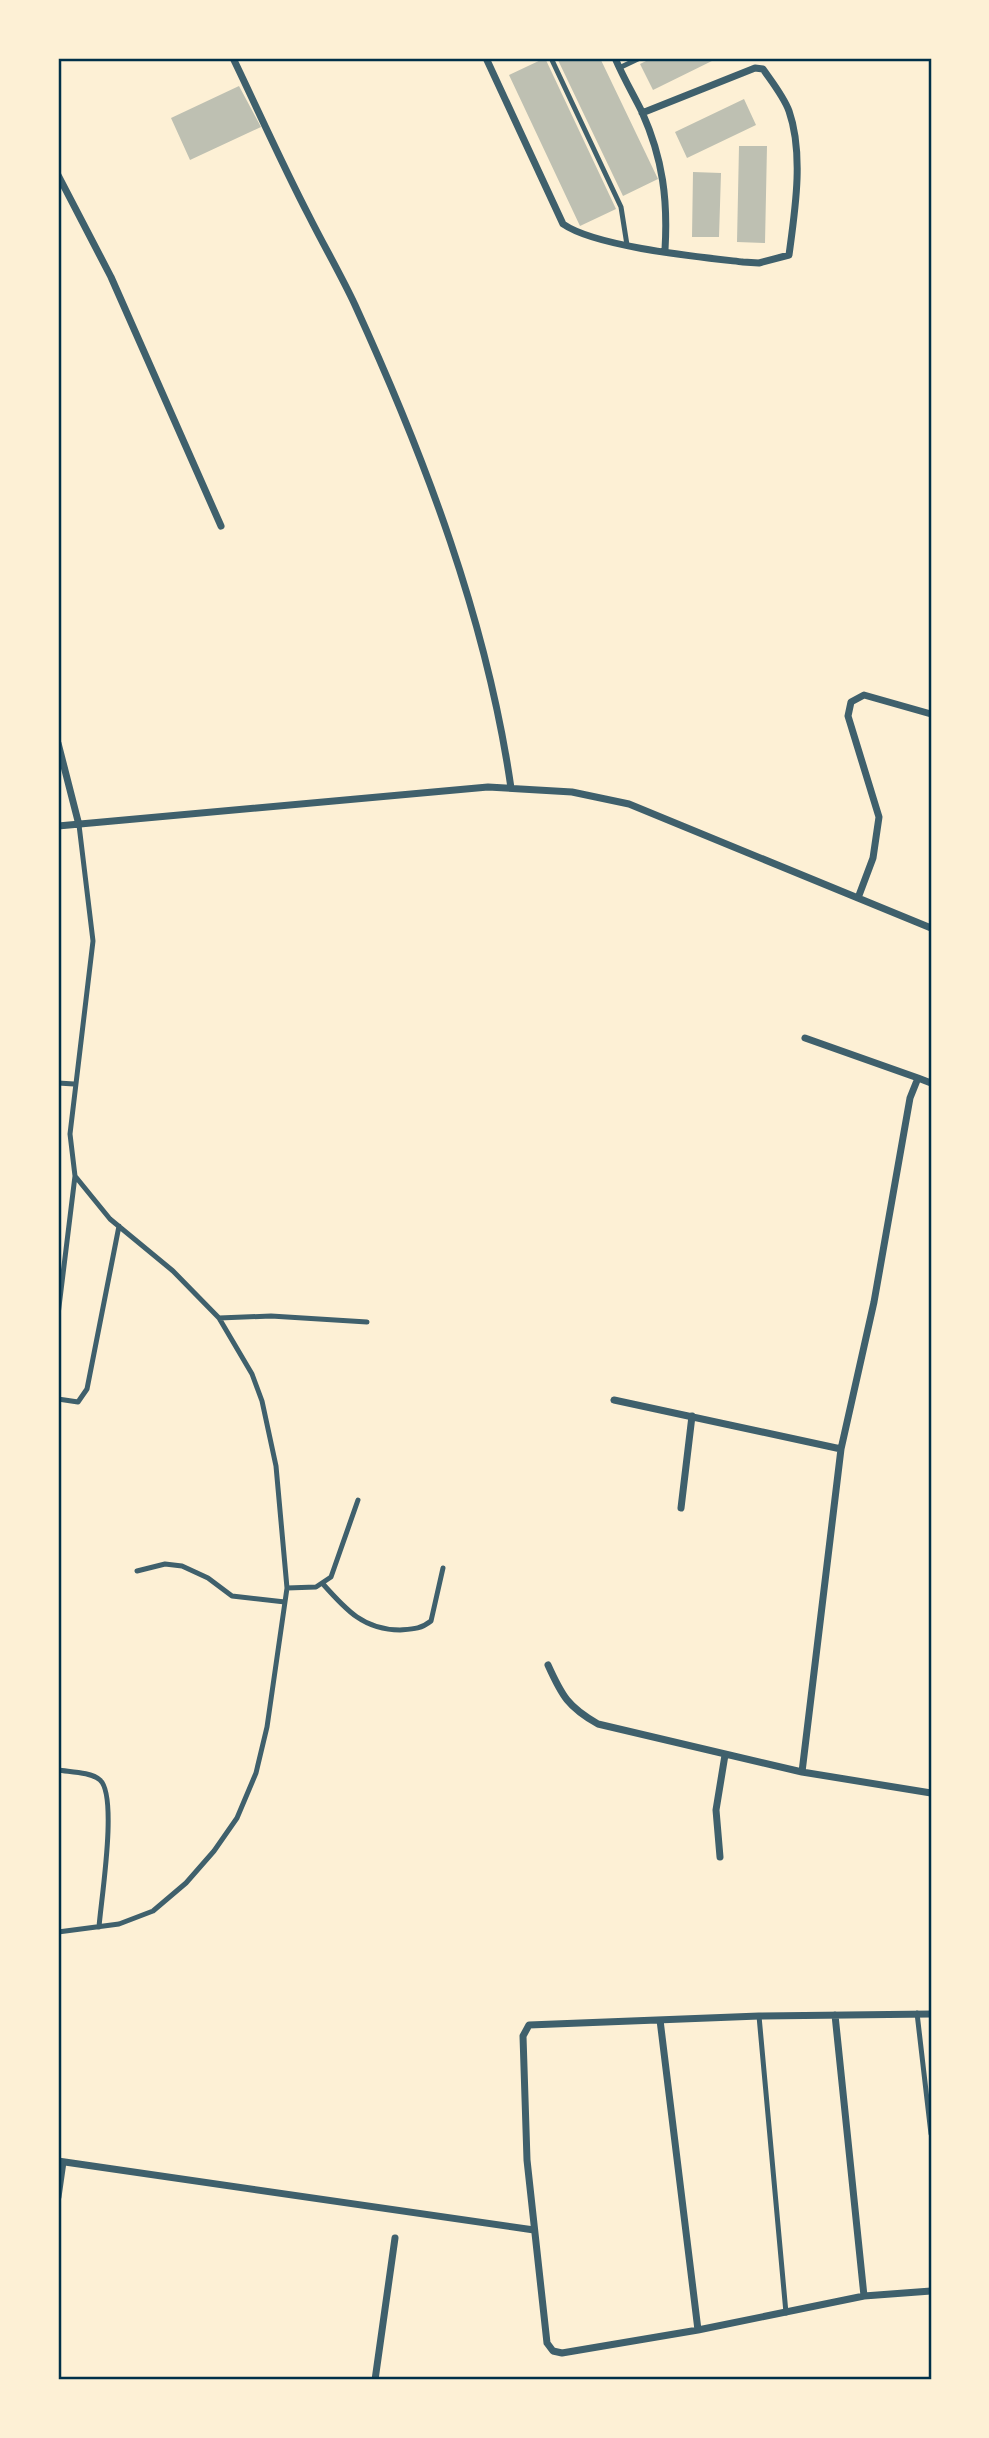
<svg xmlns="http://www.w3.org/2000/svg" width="989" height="2438" font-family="Figtree,sans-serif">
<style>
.building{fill:#bec0b2}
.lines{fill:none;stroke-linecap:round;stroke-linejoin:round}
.service{stroke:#3f606c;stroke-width:5}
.minor{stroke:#3f606c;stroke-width:7}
.neatline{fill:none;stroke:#003049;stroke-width:2.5}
</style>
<rect width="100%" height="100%" fill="#fdf0d5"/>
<path class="building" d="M545,58L616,209L580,226L509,75Z
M557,58H600L658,179L623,196Z
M652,58H718L653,90L640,64Z
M239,86L261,127L190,160L171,118Z
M744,99L756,125L687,158L675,132Z
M739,146H767L765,243L737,242Z
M693,172L721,173L719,237H692Z"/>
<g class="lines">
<path class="service" d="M551,58L621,207L627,245
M619,68L640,58
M58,1083L74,1084
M58,1315L75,1176
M219,1318L271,1316L367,1322
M58,1399L78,1402L87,1389L119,1226
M137,1571L165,1564L182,1566L208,1578L232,1596L285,1602
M323,1584C346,1610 364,1630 400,1630C413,1629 421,1629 431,1621L443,1568
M287,1588L316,1587L331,1577L358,1500
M58,1770C70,1772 91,1772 100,1780C118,1796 101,1900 99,1927
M58,1932L119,1924L153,1911L186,1883L214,1851L237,1818L256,1773L267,1727L287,1588L276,1466L262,1401L252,1374L219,1318L173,1271L110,1219L75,1176L70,1134L93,941L79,825
M917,2013L931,2134
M759,2016L786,2313"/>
<path class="minor" d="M233,58C258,110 282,164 309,216C324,246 341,275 355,305C425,458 487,621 511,788
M486,58L563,224C596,247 699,257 743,262L759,263L789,255C795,211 804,154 789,111C784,97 772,82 763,69L755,68L642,113
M615,58C623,77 633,94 642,112C663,159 668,200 665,250
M58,175L111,277L221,526
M58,743L79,825
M58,826L488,787L572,792L629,804L931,928
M858,898L873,858L879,817L848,716L851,702L864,695L931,714
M805,1038L918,1078
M614,1400L841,1449
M681,1508L692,1416
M548,1665C562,1696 568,1707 598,1724L802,1772L931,1793
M802,1772L841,1449L874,1302L910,1098L918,1078L931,1083
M720,1857L716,1810L725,1755
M835,2015L864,2296
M660,2020L698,2330L562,2353L553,2351L547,2343L527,2160L523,2036L529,2025L759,2016L931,2014
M58,2161L534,2230
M58,2197L63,2162
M698,2330L864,2296L931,2291
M375,2380L395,2238"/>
</g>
<rect width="989" height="2438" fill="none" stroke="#fdf0d5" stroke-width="119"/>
<rect x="60" y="60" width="870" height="2318" class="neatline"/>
</svg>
